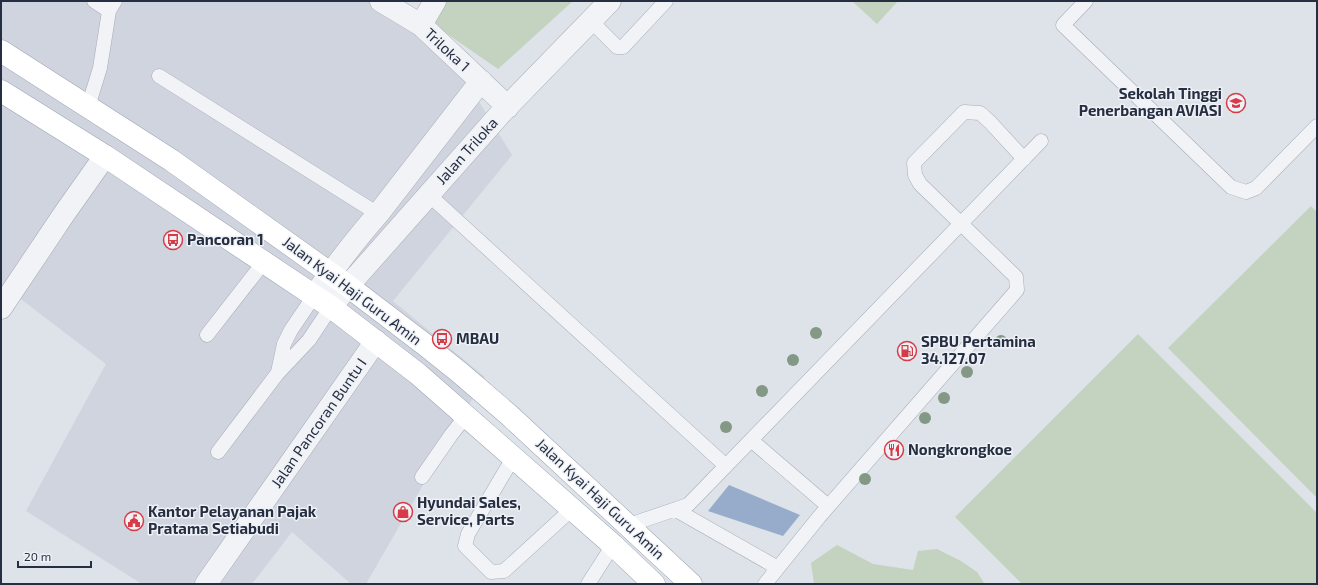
<svg xmlns="http://www.w3.org/2000/svg" width="1318" height="585" font-family="'Exo 2',sans-serif">
<style>
.built{fill:#d0d4de}
.green{fill:#c3d3bf}
.water{fill:#97accb}
.lines{fill:none;stroke-linecap:round;stroke-linejoin:round}
.lane-casing{stroke:#a7acb7;stroke-width:15}
.street-casing{stroke:#a7acb7;stroke-width:23}
.primary-casing{stroke:#9da5b5;stroke-width:23}
.lane{stroke:#f1f3f7;stroke-width:14}
.street{stroke:#f1f3f7;stroke-width:22}
.primary{stroke:#fff;stroke-width:22}
.tree{fill:#839985}
.labels{text-anchor:middle;stroke-width:3;stroke-linejoin:round;paint-order:stroke}
.street-label{font-size:15px;fill:#262e41;stroke:#eef1f6}
.poi-label{font-size:15px;font-weight:bold;fill:#262e41;stroke:#eef1f6;text-anchor:start}
</style>
<rect width="100%" height="100%" fill="#dee2e9"/>
<path class="built" d="M1,1H371L445,47L512,155L393,301L485,377L366,584H351L292,532L252,584H142L26,511L106,364L1,284Z"/>
<path class="green" d="M444,1H573L498,69L433,24Z
M852,1H898L877,24Z
M1311,206L1317,212V498L1168,348Z
M1138,334L1317,513V584H1022L955,517Z
M837,545L873,564L913,570L918,551L937,549L961,561L977,572L983,581L984,584H814L811,563Z"/>
<path class="water" d="M729,485L800,515L783,536L708,511Z"/>
<g class="lines">
<g class="lane-casing">
<path id="lane" d="M94,1L109,11
M1086,1L1063,25L1231,187L1246,192L1256,188L1317,126
M591,21L617,47H623L666,1
M159,76L378,214
M88,107L100,68L109,11L115,1
M429,195L726,466
M207,335L264,262
M278,372L284,344L291,330L314,296
M751,440L828,506
M218,452L277,374L309,340L331,307
M513,458L468,534L465,546L491,572L504,571L572,509
M422,477L451,435L466,416
M676,510L778,568
M629,525L688,505L1041,141
M588,584L613,545
M765,584L819,517L1017,290L1016,277L920,184L915,175L914,163L964,112L980,113L990,122L1024,159"/>
</g>
<g class="street-casing">
<path id="street" d="M381,1L421,25L508,107
M421,25L435,1
M314,296C334,268 355,240 378,214L481,81
M331,307L348,286L502,112L610,1
M1,308L64,214L105,156
M206,584L376,341"/>
</g>
<g class="primary-casing">
<path id="primary" d="M1,51L171,160L348,286L424,344L459,372L509,415L691,584
M1,91L105,156L331,307L418,374L613,545L654,584"/>
</g>
<use href="#lane" class="lane"/>
<use href="#street" class="street"/>
<use href="#primary" class="primary"/>
</g>
<g class="tree">
<circle cx="816" cy="333" r="6"/>
<circle cx="1001" cy="341" r="6"/>
<circle cx="793" cy="360" r="6"/>
<circle cx="967" cy="372" r="6"/>
<circle cx="762" cy="391" r="6"/>
<circle cx="944" cy="398" r="6"/>
<circle cx="925" cy="418" r="6"/>
<circle cx="726" cy="427" r="6"/>
<circle cx="865" cy="479" r="6"/>
</g>
<defs>
<g id="university-ring" transform="scale(1)"><circle r="9.5" fill="#eef1f6" stroke="#d73b47" stroke-width="1.5"/><path d="M0-5L7-2L0 1L-7-2ZM-4 1L0 2.5L4 1V4Q0 6-4 4Z" fill="#d73b47"/></g>
<g id="bus-ring" transform="scale(1)"><circle r="9.5" fill="#eef1f6" stroke="#d73b47" stroke-width="1.5"/><path d="M-5-6H5V4H4V6H2V4H-2V6H-4V4H-5ZM-3.5-4V0h7V-4ZM-3.5 1.2v1.5H-2V1.2ZM2 1.2v1.5H3.5V1.2Z" fill="#d73b47"/></g>
<g id="fuel-ring" transform="scale(1)"><circle r="9.5" fill="#eef1f6" stroke="#d73b47" stroke-width="1.5"/><path d="M-5.5-6h7V0h2V4h1.3V-2.5L3-4.5l.8-.8L6-3V5H2.5V1h-1V6h-7ZM-4.2-4.7v3.2H.2V-4.7Z" fill="#d73b47"/></g>
<g id="restaurant-ring" transform="scale(1)"><circle r="9.5" fill="#eef1f6" stroke="#d73b47" stroke-width="1.5"/><path d="M-5-6h1v4h1v-4h1v4h1v-4h1v5L-1.5 .5V6h-2V.5L-5-1ZM5-6V6H3V1.5H1.5Q1.5-4 5-6Z" fill="#d73b47"/></g>
<g id="shop-ring" transform="scale(1)"><circle r="9.5" fill="#eef1f6" stroke="#d73b47" stroke-width="1.5"/><path d="M-5-2.5h2.3a2.7 3.5 0 0 1 5.4 0H5L5.5 6h-11ZM-1.5-2.5h3a1.5 2.3 0 0 0-3 0Z" fill="#d73b47"/></g>
<g id="civic-ring" transform="scale(1)"><circle r="9.5" fill="#eef1f6" stroke="#d73b47" stroke-width="1.5"/><path d="M-.6-6.5H3V-4.5H.6V-3L4-1V1h2V6H-6V1h2V-1L-.6-3ZM-1.2 2.5V6h2.4V2.5Z" fill="#d73b47"/></g>
</defs>
<g fill-rule="evenodd">
<use href="#university-ring" x="1236" y="103"/>
<use href="#bus-ring" x="173" y="240"/>
<use href="#bus-ring" x="442" y="339"/>
<use href="#fuel-ring" x="907" y="351"/>
<use href="#restaurant-ring" x="894" y="450"/>
<use href="#shop-ring" x="403" y="512"/>
<use href="#civic-ring" x="134" y="521"/>
</g>
<g class="labels">
<g class="street-label">
<text transform="translate(447 50) rotate(43)" y="5">Triloka 1</text>
<text transform="translate(467 151) rotate(-48)" y="5">Jalan Triloka</text>
<text transform="translate(352 291) rotate(37)" y="5">Jalan Kyai Haji Guru Amin</text>
<text transform="translate(319 423) rotate(-55)" y="5">Jalan Pancoran Buntu I</text>
<text transform="translate(600 499) rotate(43)" y="5">Jalan Kyai Haji Guru Amin</text>
</g>
<g class="poi-label">
<text x="1222" y="99" text-anchor="end">Sekolah Tinggi<tspan x="1222" dy="17">Penerbangan AVIASI</tspan></text>
<text x="187" y="245">Pancoran 1</text>
<text x="456" y="344">MBAU</text>
<text x="921" y="347">SPBU Pertamina<tspan x="921" dy="17">34.127.07</tspan></text>
<text x="908" y="455">Nongkrongkoe</text>
<text x="417" y="508">Hyundai Sales,<tspan x="417" dy="17">Service, Parts</tspan></text>
<text x="148" y="517">Kantor Pelayanan Pajak<tspan x="148" dy="17">Pratama Setiabudi</tspan></text>
</g>
</g>
<rect width="1318" height="585" fill="none" stroke="#262e41" stroke-width="4"/>
<path d="M18 561v6h73v-6" fill="none" stroke="#262e41" stroke-width="2"/>
<text x="24" y="561" font-size="12" fill="#262e41" stroke="#eef1f6" stroke-width="3" paint-order="stroke">20 m</text>
</svg>
